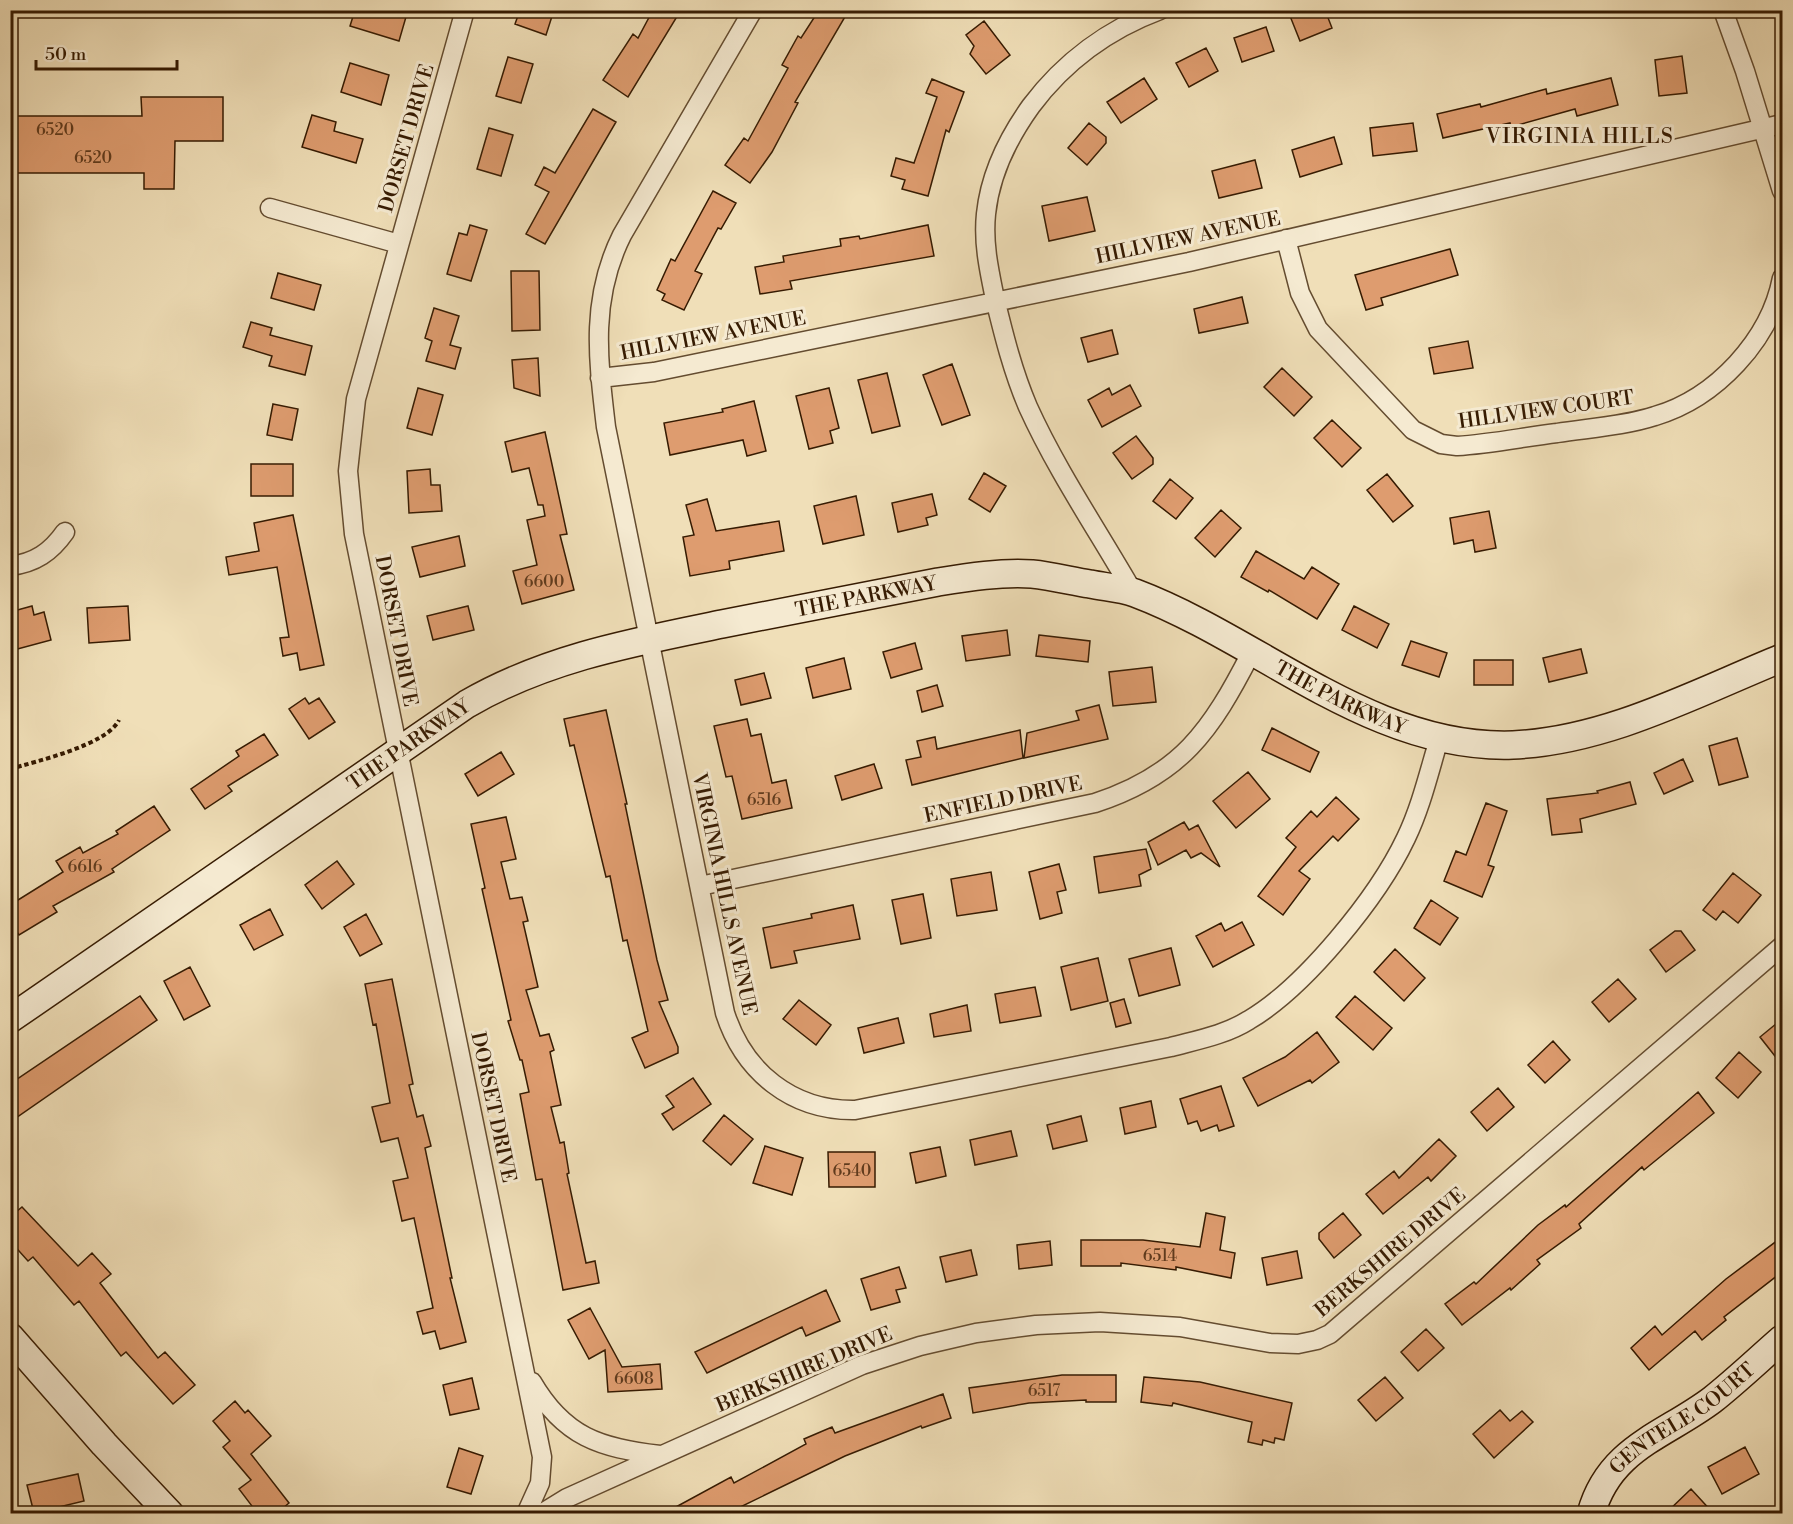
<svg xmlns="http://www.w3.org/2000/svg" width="1793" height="1524" font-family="'Libre Bodoni',serif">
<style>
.building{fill:#de9c6f;stroke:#361b02;stroke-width:1.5}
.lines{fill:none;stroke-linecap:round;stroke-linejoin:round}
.street-casing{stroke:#644c30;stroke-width:21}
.secondary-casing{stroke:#361b02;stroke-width:30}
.path{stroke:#361b02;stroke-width:4;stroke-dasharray:4.5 3;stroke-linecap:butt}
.street{stroke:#f5ead1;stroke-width:18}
.secondary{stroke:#f5ead1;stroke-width:27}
.labels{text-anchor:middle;stroke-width:6;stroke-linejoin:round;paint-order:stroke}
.number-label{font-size:16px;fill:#603b1d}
.street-label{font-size:20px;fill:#361b02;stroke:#f5ead1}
.neighbourhood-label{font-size:21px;letter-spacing:1.5px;fill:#361b02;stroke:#f5ead1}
</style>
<rect width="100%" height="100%" fill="#f0dfb8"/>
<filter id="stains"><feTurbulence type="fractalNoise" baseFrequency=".00333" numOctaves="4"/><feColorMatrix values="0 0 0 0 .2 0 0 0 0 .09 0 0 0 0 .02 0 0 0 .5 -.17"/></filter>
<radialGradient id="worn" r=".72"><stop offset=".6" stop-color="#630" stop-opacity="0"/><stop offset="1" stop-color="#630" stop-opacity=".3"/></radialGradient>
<path class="building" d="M355,10H408L399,41L350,26Z
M520,10H554L546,35L515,24Z
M653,10H681L628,97L603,80L633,34L638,38Z
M819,10H849L795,102L798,103L772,152L750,183L725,165L744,138L748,141L788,68L782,65L798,36L801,38Z
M1308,10H1325L1332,28L1300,41L1290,16Z
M984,21L1010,55L986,74L970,54L974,46L966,35Z
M1266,27L1274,51L1242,62L1234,38Z
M1206,48L1218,71L1189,87L1176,63Z
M1682,56L1687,93L1659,96L1655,60Z
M508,57L533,64L521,103L496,96Z
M350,63L389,75L381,105L341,92Z
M1144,78L1157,99L1121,123L1107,102Z
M1611,78L1618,105L1577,116L1575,109L1511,127L1510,123L1443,138L1437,114L1480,104L1481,107L1546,89L1547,94Z
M932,79L964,92L949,132L946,130L928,196L902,189L905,180L891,176L896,158L914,163L937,97L926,93Z
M141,97H223V141H175L174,189H144V173H10V116H142Z
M593,109L616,122L545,244L526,234L549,192L535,185L544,167L555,173Z
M312,115L336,122L334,131L363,139L356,163L302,147Z
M1089,123L1106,137V143L1087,165L1068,148Z
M1413,123L1417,151L1373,156L1370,128Z
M489,128L513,135L501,176L477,169Z
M1334,137L1342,164L1300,177L1292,150Z
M1255,160L1262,188L1219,198L1212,171Z
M713,191L736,203L721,229L718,228L695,271L702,274L684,310L662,300L665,294L657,290L671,259L675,261Z
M1087,197L1095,231L1049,241L1042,206Z
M470,225L487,230L471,281L447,274L459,233L467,235Z
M928,225L934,256L790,281L792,289L760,294L755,267L784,262L783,256L841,246L840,239L859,236L860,239Z
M1450,249L1458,275L1381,298L1383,305L1366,310L1355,275Z
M511,271H539L540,330L512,331Z
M278,273L321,285L314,310L271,298Z
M1242,297L1248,323L1199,333L1194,309Z
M434,308L459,316L450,345L461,348L455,369L426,361L432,341L425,338Z
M251,322L272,328L270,335L312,346L305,375L269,366L272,356L243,347Z
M1112,330L1118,354L1088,362L1081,338Z
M1468,341L1473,368L1434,374L1429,348Z
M538,358L540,396L514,388L512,360Z
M952,364L970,415L942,425L923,375Z
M1282,368L1312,397L1294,416L1264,387Z
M887,373L900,426L872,433L858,380Z
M1130,385L1141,406L1102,427L1088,400L1109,388L1112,395Z
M418,388L443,395L432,435L407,428Z
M829,388L839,428L830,431L833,443L809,449L796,396Z
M754,401L766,451L747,456L743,440L670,455L664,423L723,412L722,409Z
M273,404L298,409L292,440L267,435Z
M1332,420L1361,448L1342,467L1314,438Z
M545,432L567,534L560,535L574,590L522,604L513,571L537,565L527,520L545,516L543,505H538L529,468L512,472L505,442Z
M1136,436L1153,458V464L1132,479L1113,453Z
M251,464H293V496H251Z
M430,469L431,485H440L442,511L409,513L407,471Z
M984,473L1006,486L990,512L969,499Z
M1387,474L1413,506L1393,522L1367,490Z
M1170,479L1193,498L1176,519L1153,501Z
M932,494L937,515L926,518L928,525L898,532L892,503Z
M856,496L864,535L823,544L814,506Z
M707,499L716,531L779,521L784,551L729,561L730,569L690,576L683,537L694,535L686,505Z
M1221,510L1241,528L1215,557L1195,538Z
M1489,511L1496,548L1475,552L1473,540L1454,544L1450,518Z
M293,515L324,665L300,670L297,653L283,656L280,638L289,637L277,567L229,575L226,557L259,551L254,523Z
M459,536L465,566L420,577L412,547Z
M1256,551L1304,579L1312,567L1339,584L1317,619L1269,590L1268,592L1241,577Z
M32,606L34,615L44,612L51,640L10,651V612Z
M128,606L130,640L89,643L87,608Z
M468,606L474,630L433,640L427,616Z
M1354,606L1389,624L1377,648L1342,630Z
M1007,630L1010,655L966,661L962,636Z
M1039,635L1090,641L1088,662L1036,656Z
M1411,641L1447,653L1439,677L1402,665Z
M915,643L922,669L891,678L883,652Z
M1581,649L1587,673L1549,682L1543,658Z
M844,658L851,689L813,698L806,668Z
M1474,660H1513V685H1474Z
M1152,667L1156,702L1113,706L1109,672Z
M764,673L771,698L741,705L735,680Z
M937,685L943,706L922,712L917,691Z
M305,698L309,704L319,698L335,722L309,739L289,709Z
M1099,705L1108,739L1024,758L1027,733L1079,720L1076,711Z
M606,710L627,804H625L657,960L668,1000L659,1002L678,1047V1053L645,1068L632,1038L648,1031L627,940L623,941L610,876L606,877L574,745L570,746L564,719Z
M747,719L751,736L761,734L772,783L786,780L792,808L742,819L732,776L726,777L714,726Z
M1272,728L1319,752L1310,772L1262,750Z
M1020,730L1023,758L912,785L906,760L921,757L917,741L935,737L937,749Z
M264,734L278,755L228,786L232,791L205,809L191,789L239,756L236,751Z
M1737,738L1748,777L1719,785L1709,746Z
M501,752L514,774L478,796L465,774Z
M1683,759L1693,781L1664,794L1654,773Z
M874,764L882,788L842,800L835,776Z
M1248,772L1270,799L1236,828L1213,801Z
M1630,782L1636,804L1580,819L1582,832L1552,835L1547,799L1598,793L1597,791Z
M1336,797L1359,819L1338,841L1333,836L1299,871L1310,879L1283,915L1258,896L1296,847L1286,838L1311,811L1317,817Z
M1486,803L1507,811L1488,865L1494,867L1482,897L1444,881L1456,851L1466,855Z
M154,806L170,830L112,869L114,872L53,906L57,912L19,935L10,922V905L63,872L56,861L80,847L83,853L118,834L116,831Z
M506,817L516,859L501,862L510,899L522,897L528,921L523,922L538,987L526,990L540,1036L549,1034L554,1050L550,1052L561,1105L551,1107L560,1143L564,1142L569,1173L567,1174L586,1263L595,1261L599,1283L563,1290L542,1179L536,1180L520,1094L529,1092L522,1060H520L508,1021L511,1020L482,889L485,888L471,824Z
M1184,822L1189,830L1198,825L1220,867L1201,853L1191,858L1186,850L1158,865L1148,842Z
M1146,849L1151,869L1139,875L1141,886L1099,893L1094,857Z
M337,861L354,884L322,909L305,885Z
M1059,864L1066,890L1057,892L1062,913L1040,919L1029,872Z
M991,872L997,910L957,916L951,879Z
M1733,873L1761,895L1738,923L1723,911L1716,920L1703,910Z
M923,894L931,938L901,944L892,900Z
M1431,900L1458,918L1440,945L1414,928Z
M853,905L860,939L794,951L797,963L771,968L763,928L812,918L811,914Z
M270,909L283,935L254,950L240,925Z
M366,914L382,944L360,956L344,927Z
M1242,922L1254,945L1213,967L1196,936L1221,923L1225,931Z
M1675,931H1681L1695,950L1666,972L1650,950Z
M1171,948L1180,985L1139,996L1129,959Z
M1395,949L1425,978L1404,1001L1374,972Z
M1098,958L1108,1001L1071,1010L1061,967Z
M190,967L210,1006L184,1020L164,981Z
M392,979L413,1084L409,1085L417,1117L423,1115L431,1146L425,1148L452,1278H450L466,1342L440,1349L435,1331L423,1334L417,1312L433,1308L414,1218L402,1221L393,1181L408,1178L398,1138L381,1142L372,1107L390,1103L376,1024L373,1025L365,984Z
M1618,979L1636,999L1609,1022L1592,1002Z
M1035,987L1041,1016L1000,1023L995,994Z
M140,996L157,1020L10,1122V1084Z
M1355,996L1392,1028L1373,1050L1336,1017Z
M1124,999L1131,1023L1116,1027L1110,1003Z
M799,1000L831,1025L816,1045L783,1019Z
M967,1005L971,1031L934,1037L930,1014Z
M898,1018L904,1043L864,1053L858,1028Z
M1782,1019V1065L1760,1037Z
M1317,1032L1339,1062L1312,1083L1310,1080L1258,1106L1243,1078L1285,1057Z
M1553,1041L1570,1060L1545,1083L1528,1065Z
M1739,1052L1761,1072L1738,1098L1716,1078Z
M693,1078L711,1104L673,1130L662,1114L674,1107L666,1096Z
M1221,1086L1234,1126L1219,1131L1217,1125L1201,1131L1197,1121L1188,1124L1180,1099Z
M1498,1088L1514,1107L1487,1131L1471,1112Z
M1698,1092L1714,1113L1644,1170L1642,1167L1579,1224L1581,1228L1537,1260L1540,1264L1511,1290L1510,1288L1462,1325L1445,1304L1474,1282L1476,1284L1538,1225L1565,1205L1566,1207Z
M1151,1101L1156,1127L1125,1134L1120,1108Z
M724,1115L753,1139L731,1165L703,1141Z
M1081,1116L1087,1141L1053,1149L1047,1125Z
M1011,1131L1017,1156L975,1165L970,1140Z
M1439,1139L1456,1156L1431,1181L1428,1177L1383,1214L1366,1194L1394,1171L1399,1178Z
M765,1146L803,1158L792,1195L753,1183Z
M940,1147L946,1176L916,1183L910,1153Z
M828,1152H875V1187H829Z
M22,1207L78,1266L92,1253L111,1274L100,1283L158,1358L165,1352L195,1385L173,1404L126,1352L121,1356L79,1301L74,1305L33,1257L28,1261L10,1241V1217Z
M1206,1213L1225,1217L1220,1250L1235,1253L1231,1278L1176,1267V1270L1121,1263V1266H1081V1240H1143L1200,1247Z
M1343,1213L1361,1235L1334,1258L1319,1239V1233Z
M1782,1237V1272L1724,1317L1726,1320L1702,1340L1695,1331L1649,1370L1631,1348L1655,1326L1662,1335L1726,1279Z
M1050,1241L1052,1265L1019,1269L1017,1245Z
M971,1250L977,1275L946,1282L940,1257Z
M1297,1251L1302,1278L1267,1285L1262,1258Z
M899,1267L906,1288L896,1290L900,1302L871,1310L861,1279Z
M826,1290L840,1321L806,1336L802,1327L707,1373L695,1352Z
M590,1308L622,1367L660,1364L662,1389L608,1392L605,1350L589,1359L568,1320Z
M1426,1329L1444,1348L1418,1371L1401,1352Z
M1062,1375H1116V1402H1086V1400L1029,1403L973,1413L969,1388Z
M1144,1377L1200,1382L1292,1403L1284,1440L1275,1438L1274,1443L1263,1440L1262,1445L1248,1442L1252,1422L1173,1403L1172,1406L1141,1402Z
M1385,1377L1403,1398L1376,1421L1358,1400Z
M472,1378L479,1409L450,1415L443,1385Z
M943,1394L951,1418L922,1428L921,1426L845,1456L726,1514H663L731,1477L734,1483L806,1444L804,1439L832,1427L835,1433Z
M235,1401L245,1413L248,1410L271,1436L251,1454L289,1503L276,1514H258L239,1489L251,1480L223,1447L230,1441L213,1421Z
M1500,1410L1510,1421L1522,1411L1533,1422L1494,1458L1473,1434Z
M1745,1447L1759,1474L1722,1494L1708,1467Z
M459,1448L483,1456L471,1494L447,1487Z
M78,1474L84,1501L34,1513L27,1485Z
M1691,1489L1714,1514H1665Z"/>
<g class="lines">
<g class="street-casing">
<path id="street" d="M465,10L356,399L348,471L354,534L542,1457L540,1483L526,1514
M753,10L622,235C590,299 598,359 606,427L725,1013C744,1072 792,1111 855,1110L1171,1047C1197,1040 1225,1035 1249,1020C1305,987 1378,897 1406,838C1421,807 1429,772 1439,739
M1723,10L1745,71L1782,191
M270,208L399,244
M1286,239L1300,293L1318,329L1413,430L1441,444L1457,446C1490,444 1524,437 1557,433C1589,428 1624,426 1655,416C1716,398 1770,340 1782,278
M600,378L654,372L1189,262L1782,124
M10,566C35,563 51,552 65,532
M1133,592C1098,531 1057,471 1028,407C1013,372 1004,336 995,299C989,270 983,243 986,214C990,175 1008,138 1031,106C1064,62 1109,29 1160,10
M700,886L1095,803C1181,775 1211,731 1251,653
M532,1382C564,1437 600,1448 660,1455
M541,1514L567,1498L862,1365L920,1346L976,1333L1036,1325L1100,1322L1180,1327L1270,1343L1298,1344L1317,1340L1330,1334L1782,946"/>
</g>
<g class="secondary-casing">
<g id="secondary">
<path id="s1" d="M10,1019L467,704C546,658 634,642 722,624C794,610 866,596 938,582C969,577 1001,572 1032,574C1052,576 1071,581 1090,584C1104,587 1121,588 1135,593C1260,640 1372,750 1513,745C1607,741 1696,693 1782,658"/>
<path d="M10,1337L104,1444L170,1514"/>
<path id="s2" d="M1591,1514C1609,1448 1664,1436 1712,1400C1736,1381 1759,1359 1782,1339"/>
</g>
</g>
<path class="path" d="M10,769C37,761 107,745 119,720"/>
<use href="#street" class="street"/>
<use href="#secondary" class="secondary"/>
</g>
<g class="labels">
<g class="number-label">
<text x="55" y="135">6520</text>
<text x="93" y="163">6520</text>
<text x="544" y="587">6600</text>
<text x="764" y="805">6516</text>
<text x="85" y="872">6616</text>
<text x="852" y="1176">6540</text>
<text x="1160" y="1261">6514</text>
<text x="634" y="1384">6608</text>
<text x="1044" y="1396">6517</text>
</g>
<g class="street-label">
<text transform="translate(406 138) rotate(-74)" y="7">DORSET DRIVE</text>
<text transform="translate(1188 237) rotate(-12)" y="7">HILLVIEW AVENUE</text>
<text transform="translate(713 335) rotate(-11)" y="7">HILLVIEW AVENUE</text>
<text transform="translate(1546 409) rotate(-8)" y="7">HILLVIEW COURT</text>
<text dy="7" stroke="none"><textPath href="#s1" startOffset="970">THE PARKWAY</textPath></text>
<text transform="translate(397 631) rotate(79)" y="7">DORSET DRIVE</text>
<text dy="7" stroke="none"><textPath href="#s1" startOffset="1474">THE PARKWAY</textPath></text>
<text dy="7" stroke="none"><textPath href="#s1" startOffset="484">THE PARKWAY</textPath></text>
<text transform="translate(1003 799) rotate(-12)" y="7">ENFIELD DRIVE</text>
<text transform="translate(725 894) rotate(78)" y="7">VIRGINIA HILLS AVENUE</text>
<text transform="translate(494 1107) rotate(78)" y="7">DORSET DRIVE</text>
<text transform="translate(1390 1252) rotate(-40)" y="7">BERKSHIRE DRIVE</text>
<text transform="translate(804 1369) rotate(-23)" y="7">BERKSHIRE DRIVE</text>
<text dy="7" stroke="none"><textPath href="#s2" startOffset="136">GENTELE COURT</textPath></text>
</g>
<g class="neighbourhood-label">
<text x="1580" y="143">VIRGINIA HILLS</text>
</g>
</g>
<rect width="1793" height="1524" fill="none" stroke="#f0dfb8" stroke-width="36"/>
<rect x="12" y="12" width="1769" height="1500" fill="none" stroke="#361b02" stroke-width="3"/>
<rect x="18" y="18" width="1757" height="1488" fill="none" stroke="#361b02" stroke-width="1.5"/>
<path d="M36 60v9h141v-9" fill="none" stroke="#361b02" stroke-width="3"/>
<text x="45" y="60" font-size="18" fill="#361b02" stroke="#f5ead1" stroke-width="4.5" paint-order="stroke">50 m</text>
<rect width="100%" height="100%" filter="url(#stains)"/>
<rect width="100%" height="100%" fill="url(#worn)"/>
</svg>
